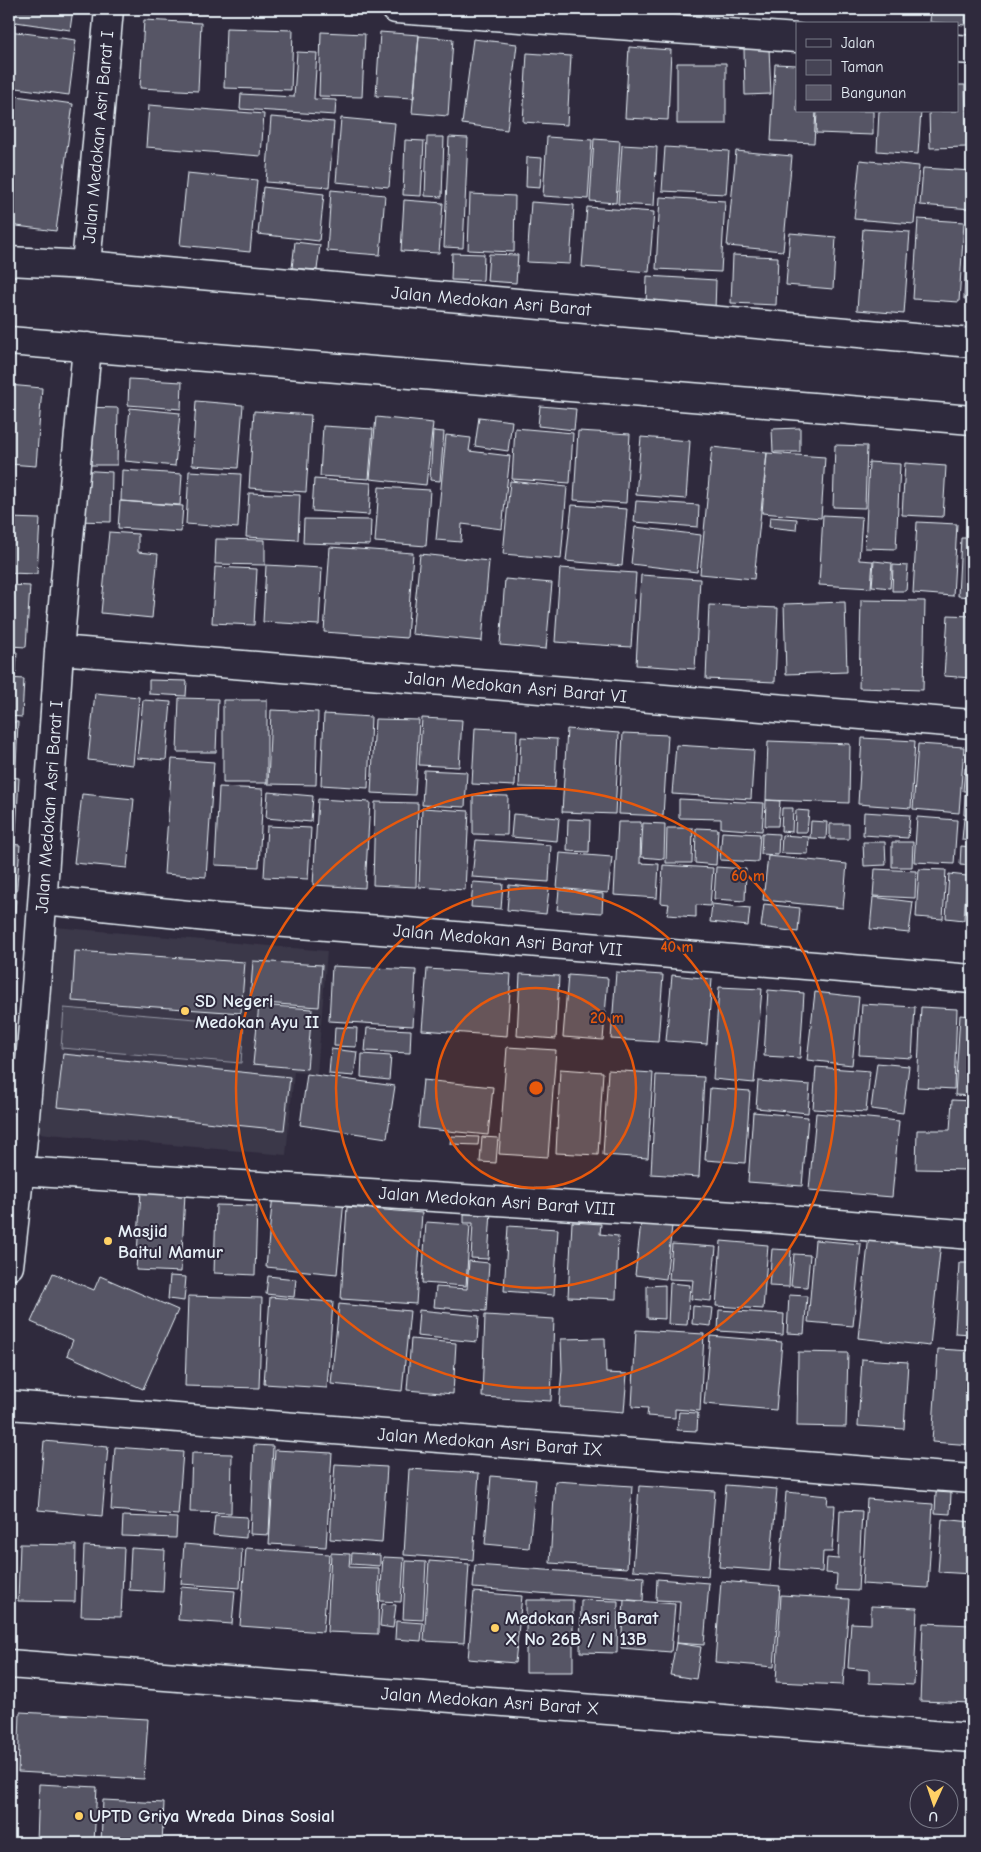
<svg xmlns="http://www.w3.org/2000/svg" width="981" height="1852" font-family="'Comic Neue',sans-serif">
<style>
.built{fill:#3b3749}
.green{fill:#464455;stroke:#979aa6}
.building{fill:#575565;stroke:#e8f1f8}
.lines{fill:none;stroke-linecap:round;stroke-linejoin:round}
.minor-casing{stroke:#e8f1f8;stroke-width:31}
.minor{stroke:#2f2a3d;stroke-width:28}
.ring{fill:none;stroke:#e8590c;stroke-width:2.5}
.poi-dot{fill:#ffd166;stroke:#2f2a3d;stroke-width:2}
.labels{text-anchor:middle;stroke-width:4;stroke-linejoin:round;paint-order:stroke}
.street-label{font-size:18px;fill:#e8f1f8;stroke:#2f2a3d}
.poi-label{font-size:18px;font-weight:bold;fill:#e8f1f8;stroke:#2f2a3d;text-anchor:start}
.centre{fill:#e8590c;stroke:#2f2a3d;stroke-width:2.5}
.ring-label{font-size:15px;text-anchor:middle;font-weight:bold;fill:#e8590c;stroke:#2f2a3d;stroke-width:4;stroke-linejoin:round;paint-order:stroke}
</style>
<rect width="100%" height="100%" fill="#2f2a3d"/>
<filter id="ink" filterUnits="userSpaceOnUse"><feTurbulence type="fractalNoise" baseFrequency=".02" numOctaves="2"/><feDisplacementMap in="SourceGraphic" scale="10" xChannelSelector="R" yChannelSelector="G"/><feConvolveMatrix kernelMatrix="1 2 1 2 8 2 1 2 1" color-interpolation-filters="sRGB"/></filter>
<g filter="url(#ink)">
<path class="built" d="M55,927L327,951L317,1074L294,1072L286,1155L37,1133Z"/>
<path class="green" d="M64,1008L244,1023L241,1063L61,1048Z"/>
<path class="building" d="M9,9H73L70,30L9,21Z
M931,9H966L965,25L930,22Z
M144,20L201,23L198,91L140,88Z
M226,28L293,30L291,90L224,88Z
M9,31L76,40L69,95L9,87Z
M321,32L365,34L362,97L319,96Z
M380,32L419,35L414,98L376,96Z
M419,36L453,39L448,116L412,113Z
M473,39L517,44L507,130L462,124Z
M629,47L671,50L668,120L625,118Z
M769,48L771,94L745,95L744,49Z
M297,52L317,53L314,99L336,100L335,115L240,109L241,94L294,97Z
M527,53L571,56L567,125L523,122Z
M677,63H726V124H677Z
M775,64L797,65V111H816L814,143L771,141Z
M957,85H965L967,147L930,148L929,111H957Z
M9,95L73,104L56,231L9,225Z
M149,105L264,114L261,156L146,147Z
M817,111H873V135L816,133Z
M879,111H921L918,154L877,151Z
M271,117L334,122L329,187L266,182Z
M341,118L395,123L389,187L336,182Z
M427,137H444L442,197L425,196Z
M449,137L468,138L463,248L444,247Z
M547,137L592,140L588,199L543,196Z
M594,139L620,141L616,203L590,201Z
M405,140L424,141L421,196L403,195Z
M622,145L657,147L654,206L618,204Z
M665,147L729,151L726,194L662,191Z
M736,151L792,156L783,251L727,246Z
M527,157L542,158L540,188L526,187Z
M860,160L919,166L914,224L854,219Z
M923,168L972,171V209L920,205Z
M187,173L257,180L250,252L180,245Z
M263,187L324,194L319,241L258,234Z
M331,190L385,195L380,255L327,251Z
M470,194L515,196L514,252L468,250Z
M660,197L725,201L721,272L656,269Z
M404,200L443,203L439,253L401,251Z
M531,202L574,205L570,264L527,262Z
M587,207L654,212L649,272L582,267Z
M918,219L964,222L959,302L913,299Z
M863,229L910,232L904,314L857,310Z
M790,233L836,237L833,289L786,285Z
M295,242L320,245L317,270L292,268Z
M966,245L972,246V299H964Z
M452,253L484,254L483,281L451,280Z
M489,254L518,255L516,283L487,281Z
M733,255L778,257L776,305L731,303Z
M647,276L716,280L715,310L646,307Z
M129,379L182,382L181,409L128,405Z
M9,385L42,388L36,466L9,464Z
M196,401L243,405L238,468L192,465Z
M540,406L576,409L574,430L538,426Z
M83,407L118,408L117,465H82Z
M130,408L180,413L175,466L125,461Z
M254,411L311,415L306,492L249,488Z
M376,417L433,423L426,485L370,479Z
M479,417L512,421L508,451L475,446Z
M323,426L373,429L369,479L320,476Z
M515,428L573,433L570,483L512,479Z
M800,428V452H773L772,429Z
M433,431L444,432L440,481L430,480Z
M578,431L630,434L626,503L574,500Z
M446,435L471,438L469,451L510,456L502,529L462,524L461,542L436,540Z
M641,437L690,441L686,499L636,495Z
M835,445L867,446L865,508L833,507Z
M712,447L767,453L754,579L700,574Z
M767,453L825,457L821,518L762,513Z
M869,462L900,464L896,549L865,548Z
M905,463L946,466L943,517L902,515Z
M78,470L112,472L111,522L77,521Z
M122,470L182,474L180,505L121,501Z
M189,471L241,474L238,528L186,524Z
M314,479L371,483L369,515L312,511Z
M510,481L567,487L561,559L503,554Z
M379,487L430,490L426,546L375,542Z
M249,493L300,495L298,540L246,537Z
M120,501L183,506L181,532L118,528Z
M636,501L699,505L698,527L634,522Z
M572,505L627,509L622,566L566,561Z
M823,515L862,517L859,560L873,561L871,588L819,585Z
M770,517L797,519L796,530L769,527Z
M9,518L40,519L37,574L9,573Z
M304,519L371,520L370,545L303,543Z
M917,522L957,524L953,596L913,593Z
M635,527L701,535L697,572L631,564Z
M109,532L138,534V552L158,554L152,618L101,613Z
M961,538H972V597L958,596Z
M216,539L265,540V565L215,564Z
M330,547L413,553L407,638L324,632Z
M420,554L489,561L482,641L412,634Z
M874,561L892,563L890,588L872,586Z
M266,565L322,568L319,625L263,622Z
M893,565L908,566L906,591H892Z
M215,567L257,569L254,625L212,623Z
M560,568L636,573L631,647L555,642Z
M641,575L700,579L695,669L636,665Z
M505,579L552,583L546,649L500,645Z
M9,585L30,586L26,647L9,646Z
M861,600L925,601L923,690L859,688Z
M845,602L847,672L786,674L784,604Z
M709,605L778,608L775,682L706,679Z
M948,615L972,616V678L944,676Z
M9,652H17L16,672H9Z
M9,678L24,679L22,717L9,716Z
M149,680L187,681L186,696L149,694Z
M95,693L139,697L133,765L88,760Z
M179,698L218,699L216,752H177Z
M143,700L171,702L166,760L137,758Z
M223,700H267V783H223Z
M271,710L318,712L316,785L268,784Z
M324,714L371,717L368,788L321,785Z
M422,718L462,720L459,767L419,765Z
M375,719L419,720L415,795L371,793Z
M9,722H18L16,767H9Z
M475,728L517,730L515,786L472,784Z
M567,729L619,733L615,814L562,812Z
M623,733L668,735L663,816L619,814Z
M521,737L557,739L555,788L519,787Z
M862,738L915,741L911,808L858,804Z
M768,741L850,744L849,803L766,800Z
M918,744L964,747L959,813L913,809Z
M676,745L754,750L751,799L672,794Z
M968,746H972V766H967Z
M172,759L214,762L206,877L164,874Z
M965,768L972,769V791H963Z
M424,770L467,772L465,807L422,805Z
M9,777L19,778L16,833L9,832Z
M219,787L263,789L259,867L215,865Z
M268,792L313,796L311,822L266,818Z
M82,794L134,799L127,868L74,863Z
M965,794L972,795V816L964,815Z
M473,795L508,796L507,835L473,834Z
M318,799L370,802L365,888L313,885Z
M679,799L764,803L762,831L721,828V819L679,818Z
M766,800L780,801L778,826H765Z
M375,802L418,803L416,887L373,885Z
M422,808L469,811L465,890L419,887Z
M782,808H793L792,832L781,831Z
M796,810L809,811L807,832H795Z
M864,812L910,815L908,838L863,835Z
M513,814L559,818L557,841L511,837Z
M917,817L957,820L954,864L914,862Z
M964,818L972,819V841L962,840Z
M568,819L590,820L589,852L567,851Z
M811,821L827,822L826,839L810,838Z
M618,822H641L640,863L659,864L657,898L614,895Z
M643,823L665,824L664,859L641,857Z
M830,824H849V839H830Z
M267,826L311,828L308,879L264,877Z
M667,828H693L692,863H666Z
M696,828L718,829L716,865L695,863Z
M722,832L760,834L758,862L720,860Z
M762,833L779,834L778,855L761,854Z
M782,835L809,837L808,854L781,853Z
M476,840L551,845L549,882L472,877Z
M863,842H885L886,865L864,866Z
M892,842H913L912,867H892Z
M9,844L20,845L15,912H9Z
M961,846L972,847V866L960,865Z
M560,853L612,857L608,893L557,888Z
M768,856L847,864L843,908L763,900Z
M663,865L713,868L710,906L696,905V917L667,915L669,904L661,903Z
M716,867L746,869L745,901L714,899Z
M875,869L916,871L915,898L873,896Z
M919,869L946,870L943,919L916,917Z
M949,874L967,876L964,920L946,918Z
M970,876H972V922H967Z
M473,882L503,884L501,909L471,907Z
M509,885L549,889L546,914L507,910Z
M559,890L603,894L602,913L557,910Z
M873,897L913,902L909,933L870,929Z
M712,904L750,908L748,926L710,922Z
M764,904L800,908L798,932L761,927Z
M75,951L245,962L241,1013L72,1001Z
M253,961L322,965L319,1007L250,1002Z
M332,966L416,970L413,1026L329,1021Z
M427,969L511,974L507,1036L422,1030Z
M616,972L663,975L658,1042L611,1039Z
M520,974L559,976L556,1039L517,1036Z
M568,975L608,978L603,1040L563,1037Z
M672,975L712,979L707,1044L666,1041Z
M719,987L762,989L754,1083L713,1079Z
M768,990L804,993L800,1058L764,1056Z
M815,992L859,997L852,1065L807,1060Z
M862,1004L915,1007L912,1058L859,1055Z
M259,1005L312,1009L307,1069L253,1064Z
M921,1007L957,1009L954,1089L917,1087Z
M960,1015L972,1016V1096L955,1095Z
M335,1027L357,1028L356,1047L334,1046Z
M367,1028L411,1030L410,1053L365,1051Z
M507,1047L556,1050L548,1157L499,1154Z
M331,1049L357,1052L354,1076L329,1074Z
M63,1054L290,1077L284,1130L57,1107Z
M362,1054L391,1056L389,1080L361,1077Z
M877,1063L909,1066L903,1113L871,1109Z
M816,1067L870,1071L866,1112L813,1109Z
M560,1069L603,1072L598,1155L556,1153Z
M608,1070L653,1073L648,1158L603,1155Z
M307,1074L395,1086L387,1138L300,1125Z
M656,1075L704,1077L699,1177L651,1174Z
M423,1080L493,1087L488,1135L418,1128Z
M758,1081L810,1085L808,1113L756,1108Z
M710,1088L750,1091L745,1163L705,1160Z
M952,1100L972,1101V1170L916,1169L917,1130H950Z
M753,1112L808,1117L802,1186L748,1182Z
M816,1113L899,1121L892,1197L809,1190Z
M451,1136L479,1137L478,1145L450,1144Z
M482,1137L498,1138L496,1163L480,1162Z
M141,1191L185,1193L181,1272L136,1270Z
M273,1194L344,1200L337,1274L266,1267Z
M216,1205L257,1206L255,1275L214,1273Z
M347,1207L422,1213L416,1304L341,1299Z
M464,1210L491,1211L488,1259L471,1258L473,1223H464Z
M426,1222L470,1225L466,1286L422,1283Z
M572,1222L601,1224L600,1234L618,1236L616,1299L568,1297Z
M641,1223L672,1226L666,1279L635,1275Z
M508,1226L558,1229L554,1295L504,1291Z
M869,1235L941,1242L930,1346L858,1338Z
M815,1240L861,1244L853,1326L808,1322Z
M721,1241L768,1245L763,1309L716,1306Z
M672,1244L716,1247L711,1301L691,1299L693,1280L669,1279Z
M772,1249L791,1250L789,1287L769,1286Z
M794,1254L810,1255L807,1287L791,1286Z
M469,1261L489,1263L486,1311L434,1307L436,1287L467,1289Z
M959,1263H972V1334L955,1333Z
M53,1273L94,1290L100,1276L178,1310L143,1389L67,1355L73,1340L31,1322Z
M170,1276L186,1277L184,1301L168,1299Z
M268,1276L296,1279L294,1297L266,1294Z
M670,1283L690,1285L687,1325L668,1324Z
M665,1285V1319L647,1318V1286Z
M789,1295L807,1296L804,1334L787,1333Z
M188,1296L262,1298L259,1388L185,1386Z
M270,1297L333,1302L327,1388L264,1384Z
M339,1304L410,1311L402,1391L331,1384Z
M693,1306L713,1308L711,1326L692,1324Z
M419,1310L479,1316L477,1342L417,1336Z
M719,1310L784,1314L783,1335L718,1331Z
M485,1315L554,1319L551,1401L482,1397Z
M636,1330L704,1334L700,1411L675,1409V1418L647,1416L648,1408L632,1407Z
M710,1336L782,1342L776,1410L704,1404Z
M605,1338L606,1373L627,1374L624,1412L559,1407L562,1369L561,1339Z
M411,1339L456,1343L453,1394L407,1390Z
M938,1349L972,1351V1445L932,1442Z
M798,1352L848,1353L846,1427L797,1426Z
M862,1359L908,1362L904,1429L858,1426Z
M679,1412L698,1413L697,1431L677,1430Z
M44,1441L108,1447L102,1516L38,1510Z
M254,1445L273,1446L269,1535L250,1534Z
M115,1447L183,1452L178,1515L111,1510Z
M275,1450L332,1453L326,1547L269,1544Z
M192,1453L232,1454L231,1513L190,1512Z
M335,1464L387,1467L382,1543L330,1539Z
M409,1469L479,1473L473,1560L404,1555Z
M491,1476L536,1480L529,1548L485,1544Z
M555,1481L632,1486L627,1568L550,1563Z
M726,1485L777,1489L770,1571L719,1567Z
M639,1486L715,1491L708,1576L633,1570Z
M786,1492L828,1496L827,1505H835L832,1552H823L822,1572L780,1569Z
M936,1492L951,1493L950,1514L935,1513Z
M867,1499L933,1504L928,1588L862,1584Z
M840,1510L862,1511L858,1591L836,1590L837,1574L826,1573L827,1558L838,1559Z
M215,1515L247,1517L246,1538L213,1535Z
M123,1516L177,1518L176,1538L122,1536Z
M942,1519L972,1522V1574L938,1572Z
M20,1544L76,1545L75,1602L18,1601Z
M184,1544L242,1549L240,1588L181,1584Z
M84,1546L124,1548L121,1617L81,1616Z
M131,1548L165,1550L163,1592L129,1590Z
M246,1548L329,1554L323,1632L240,1626Z
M331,1553L350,1554L349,1567L379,1568L378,1634L327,1632Z
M352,1553L380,1555V1566L351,1564Z
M383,1557L404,1558L401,1602L380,1601Z
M406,1561L426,1562L423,1620L403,1619Z
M429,1561L469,1564L464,1643L424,1641Z
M475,1565L644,1577L643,1601L473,1588Z
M657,1579L709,1583L704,1645L677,1643L680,1601L656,1600Z
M721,1581L780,1586L774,1667L715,1662Z
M181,1587L235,1591L232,1624L178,1620Z
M474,1592L522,1596L515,1663L468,1659Z
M781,1595L849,1599L843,1685L776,1682Z
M526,1600H573V1672H526Z
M581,1600L618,1601L617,1653L580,1652Z
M624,1600L675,1604L671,1652L621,1648Z
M382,1604L396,1605L393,1628L380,1626Z
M871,1606L917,1608L914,1685L869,1683V1670L848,1668L851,1623L871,1624Z
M396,1621L423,1623L421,1641L395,1639Z
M923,1623L972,1625V1703L920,1701Z
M676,1643L701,1647L696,1679L670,1675Z
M20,1712L148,1719L144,1779L18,1772Z
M39,1784L97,1787L94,1843H37Z
M103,1800L164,1803L162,1843H101Z"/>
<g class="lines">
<g class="minor-casing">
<path id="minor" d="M396,9L797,38
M957,49L972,50
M9,261L86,265L972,343
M86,265L109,9
M9,341L972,420
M59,650L972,724
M44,900L217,918L408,932L972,979
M20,1171L766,1218L972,1235
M9,1266C34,1062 45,857 59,652C67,550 78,449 87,347
M9,1405L972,1479
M9,1664L972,1738"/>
</g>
<use href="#minor" class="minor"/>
</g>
</g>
<circle cx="536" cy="1088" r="100" fill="#e8590c" fill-opacity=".12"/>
<g class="ring">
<circle cx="536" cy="1088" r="100"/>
<circle cx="536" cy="1088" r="200"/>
<circle cx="536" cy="1088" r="300"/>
</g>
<g class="poi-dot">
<circle cx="185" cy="1011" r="5"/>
<circle cx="108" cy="1241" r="5"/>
<circle cx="495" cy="1628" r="5"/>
<circle cx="79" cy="1816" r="5"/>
</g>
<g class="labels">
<g class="street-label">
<text transform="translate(98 137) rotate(-85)" y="6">Jalan Medokan Asri Barat I</text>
<text transform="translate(491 301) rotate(5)" y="6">Jalan Medokan Asri Barat</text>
<text transform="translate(516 687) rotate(5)" y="6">Jalan Medokan Asri Barat VI</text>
<text transform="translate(49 807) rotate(-86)" y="6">Jalan Medokan Asri Barat I</text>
<text transform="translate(508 940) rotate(5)" y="6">Jalan Medokan Asri Barat VII</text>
<text transform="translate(497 1201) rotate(4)" y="6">Jalan Medokan Asri Barat VIII</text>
<text transform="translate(490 1442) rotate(4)" y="6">Jalan Medokan Asri Barat IX</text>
<text transform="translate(490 1701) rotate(4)" y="6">Jalan Medokan Asri Barat X</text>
</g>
<g class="poi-label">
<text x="195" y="1007">SD Negeri<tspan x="195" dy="21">Medokan Ayu II</tspan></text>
<text x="118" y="1237">Masjid<tspan x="118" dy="21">Baitul Mamur</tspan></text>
<text x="505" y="1624">Medokan Asri Barat<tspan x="505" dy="21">X No 26B / N 13B</tspan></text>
<text x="89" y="1822">UPTD Griya Wreda Dinas Sosial</text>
</g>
</g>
<circle cx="536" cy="1088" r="8" class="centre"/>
<g class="ring-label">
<text x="748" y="881">60 m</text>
<text x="677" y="952">40 m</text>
<text x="607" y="1023">20 m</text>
</g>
<rect width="981" height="1852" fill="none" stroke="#2f2a3d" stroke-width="30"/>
<rect x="15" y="15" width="951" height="1822" fill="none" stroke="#e8f1f8" stroke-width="2" filter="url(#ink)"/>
<rect x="796" y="22" width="162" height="90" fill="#2f2a3d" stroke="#797a88"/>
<rect x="806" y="39" width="25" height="8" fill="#2f2a3d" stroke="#797a88"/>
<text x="841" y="48" font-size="15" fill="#e8f1f8">Jalan</text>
<rect x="806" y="60" width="25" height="15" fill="#464455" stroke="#797a88"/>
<text x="841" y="72" font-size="15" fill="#e8f1f8">Taman</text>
<rect x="806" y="85" width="25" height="15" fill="#575565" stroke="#797a88"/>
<text x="841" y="98" font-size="15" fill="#e8f1f8">Bangunan</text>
<g transform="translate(934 1804) rotate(183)"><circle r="24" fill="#2f2a3d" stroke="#797a88"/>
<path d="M0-4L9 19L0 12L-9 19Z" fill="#ffd166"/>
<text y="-8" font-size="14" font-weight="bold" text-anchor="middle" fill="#e8f1f8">U</text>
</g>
</svg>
